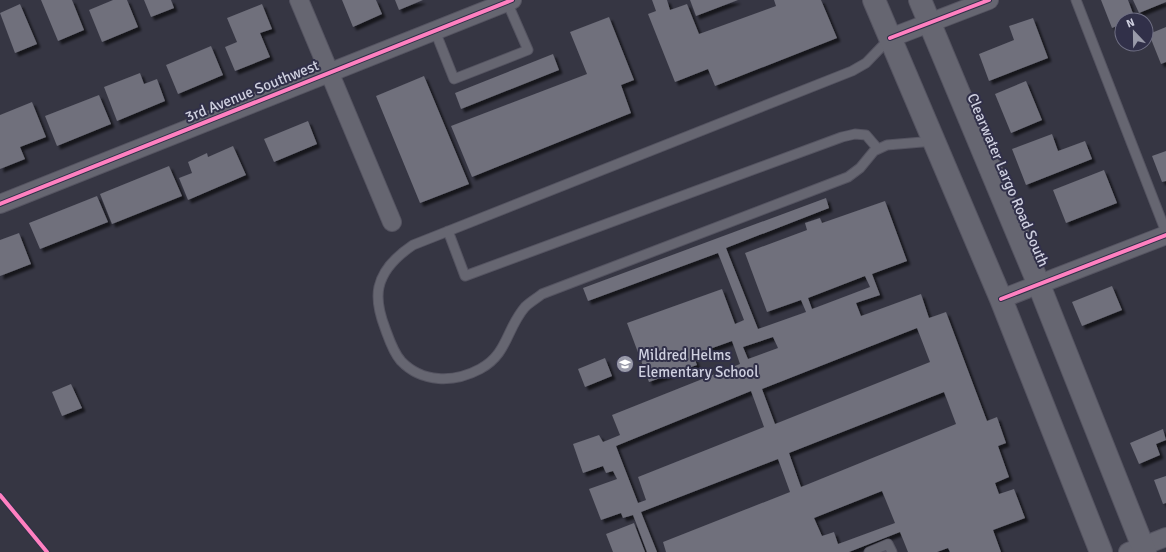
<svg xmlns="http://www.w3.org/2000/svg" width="1166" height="552" font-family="Signika,sans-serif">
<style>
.building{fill:#6f6f7b;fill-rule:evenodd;filter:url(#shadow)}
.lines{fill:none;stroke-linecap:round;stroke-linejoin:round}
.service-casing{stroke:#555461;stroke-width:11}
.minor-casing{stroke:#555461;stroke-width:20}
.secondary-casing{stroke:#555461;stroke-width:24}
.service{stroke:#666671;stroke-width:9}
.minor{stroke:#666671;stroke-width:18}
.secondary{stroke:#666671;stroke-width:22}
.cycleway-casing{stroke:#313049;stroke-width:6}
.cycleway{stroke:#ff80c0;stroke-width:4}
.labels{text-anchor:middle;stroke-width:4;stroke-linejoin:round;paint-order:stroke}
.street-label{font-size:15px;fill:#cfd0e0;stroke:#313049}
.poi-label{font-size:15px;fill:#cfd0e0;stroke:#313049;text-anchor:start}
</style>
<defs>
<filter id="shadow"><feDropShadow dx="3.5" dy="3.5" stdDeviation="1" flood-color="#0009"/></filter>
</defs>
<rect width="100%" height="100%" fill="#363643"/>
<path class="building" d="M41,0H72L84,30L58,41Z
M113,0H127L138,27L102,42L89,10Z
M144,0H171L174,8L151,17Z
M342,0H376L382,14L353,27Z
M395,0H423L399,10Z
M652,0H667L670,10L687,4L699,34L776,6L774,0H821L837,38L715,86L708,69L675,82L648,14L656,11Z
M690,0H738L696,16Z
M1101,0H1128L1135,19L1122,20V24L1112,28Z
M1133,0H1166V2L1139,13Z
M20,4L37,44L15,53L0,13Z
M262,4L272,29L260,33L270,57L235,71L225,47L237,42L227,18Z
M609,17L634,80L621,85L631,113L472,177L451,126L587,74L570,32Z
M1033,18L1048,58L989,81L979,54L1014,40L1009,26Z
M1166,27V62L1161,64L1149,34Z
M211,46L223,75L178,94L166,65Z
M553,54L559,70L461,109L455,93Z
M140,73L144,84L157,79L165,101L117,121L104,87Z
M424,76L469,184L420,203L376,96Z
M1026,81L1042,120L1011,133L995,94Z
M99,95L111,124L57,146L45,116Z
M32,102L46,137L20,147L25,159L0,169V115Z
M308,121L317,144L274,162L264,139Z
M1052,134L1058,151L1085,141L1092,159L1026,185L1012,149Z
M233,146L246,175L188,200L179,178L192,173L188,162L207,153L208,157Z
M1166,151V181L1162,182L1152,156Z
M169,166L182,196L112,224L100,194Z
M1104,170L1117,203L1066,223L1053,190Z
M97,196L108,222L40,249L29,223Z
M826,198L829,208L726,248L758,329L806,312L801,300L767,312L745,253L807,230L805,223L820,218L822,223L885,201L907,261L872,274L880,295L856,303L861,316L921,294L929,318L946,312L987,421L997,417L1006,443L998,446L1009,477L995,483L999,494L1014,489L1025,518L993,530L1001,552H950L948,548L937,552H908L900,532L849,552H666L663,542L790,492L778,459L641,512L657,552H647L633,515L623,518L621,513L601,520L589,489L617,479L613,471L606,473L603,466L583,473L573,444L599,435L603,442L620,435L612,415L740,364L732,341L693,355L697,365L649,382L627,323L722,289L735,324L744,320L718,253L588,301L583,288ZM865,276L870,287L812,309L808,298ZM917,328L930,362L775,424L762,389ZM773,337L778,348L748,359L743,347ZM751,391L764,427L638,477L646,500L638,503L616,446ZM944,392L956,424L801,487L789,453ZM882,491L895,523L838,544L834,532L822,536L814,518Z
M19,233L31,264L0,276V240Z
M1112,286L1122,310L1082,326L1072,302Z
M605,358L612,376L585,387L578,369Z
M71,384L82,408L62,416L52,392Z
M1163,429L1166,440L1156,444L1160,455L1139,464L1130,443Z
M1166,476V503L1163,504L1154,480Z
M634,523L645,552H613L606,534Z"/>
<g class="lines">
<g class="service-casing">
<path id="service" d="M1076,0L1166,232
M435,31L454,79L528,50L507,2
M890,38L866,63L852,71L413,245C398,255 383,269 379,287C376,301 380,315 385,328C389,339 393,352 401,361C422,383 454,383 480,369C508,354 506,329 525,307C530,302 537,298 542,294L848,177L860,168L874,151L887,145L934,141
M448,231L465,276L842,137L855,134L866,135L878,149
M869,552L888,544L892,552"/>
</g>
<g class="minor-casing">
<path id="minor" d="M299,0L392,222
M890,38L989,0
M0,204L512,0
M1001,299L1166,235
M1128,552L1166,537"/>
</g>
<g class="secondary-casing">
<path id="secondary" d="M874,0L1001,299L1101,552
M920,0L1039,285L1145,552"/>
</g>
<use href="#service" class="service"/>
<use href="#minor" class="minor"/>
<use href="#secondary" class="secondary"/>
<g class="cycleway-casing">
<path id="cycleway" d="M890,38L989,0
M0,204L512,0
M1001,299L1166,235
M0,495L47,552"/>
</g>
<use href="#cycleway" class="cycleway"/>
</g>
<defs>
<g id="school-disc" transform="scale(0.9)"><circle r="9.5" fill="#999aa9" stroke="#313049"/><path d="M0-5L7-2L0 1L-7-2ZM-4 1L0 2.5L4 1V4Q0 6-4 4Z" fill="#fff"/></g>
</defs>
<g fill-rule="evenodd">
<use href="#school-disc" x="625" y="364"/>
</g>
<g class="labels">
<g class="street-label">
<text transform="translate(252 91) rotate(-22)" y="5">3rd Avenue Southwest</text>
<text transform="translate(1008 180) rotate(67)" y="5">Clearwater Largo Road South</text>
</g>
<g class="poi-label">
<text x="638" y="360">Mildred Helms<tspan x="638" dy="17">Elementary School</tspan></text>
</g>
</g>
<g transform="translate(1134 32) rotate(338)"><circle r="19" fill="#313049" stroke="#707085"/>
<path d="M0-3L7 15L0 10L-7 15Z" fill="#999aa9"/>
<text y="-6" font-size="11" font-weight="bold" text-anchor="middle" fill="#cfd0e0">N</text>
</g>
</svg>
